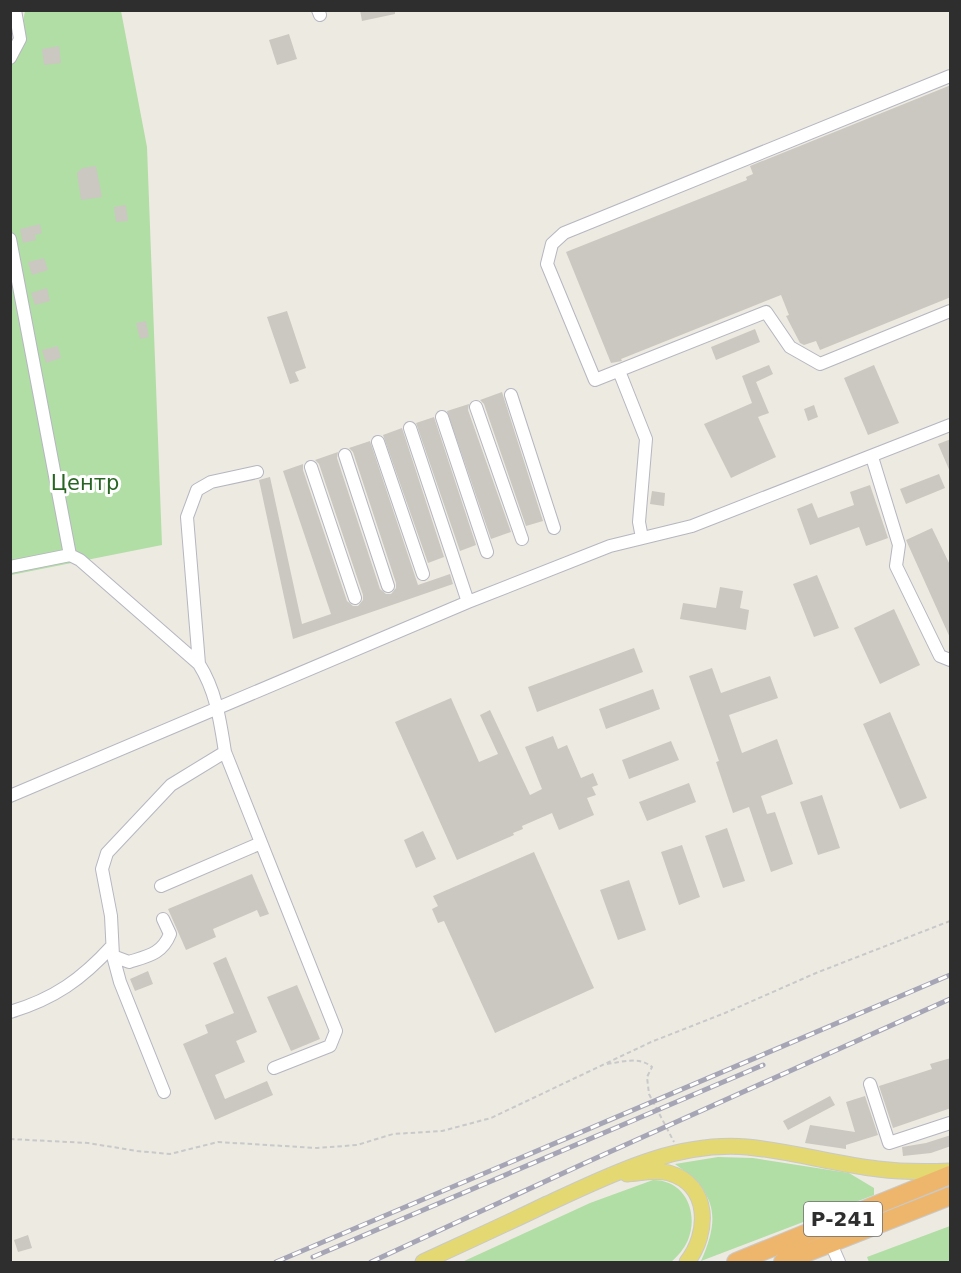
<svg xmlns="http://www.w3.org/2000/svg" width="961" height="1273" font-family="'DejaVu Sans',sans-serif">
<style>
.green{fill:#b1dea5}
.building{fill:#cac8c0}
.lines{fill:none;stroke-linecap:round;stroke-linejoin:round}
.minor-casing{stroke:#b5b6c0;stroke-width:14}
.major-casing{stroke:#c9c9c9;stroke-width:17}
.highway-casing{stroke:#c9c9c9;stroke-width:20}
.path{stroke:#c9c9c9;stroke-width:2;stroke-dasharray:4.5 3;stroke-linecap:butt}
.minor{stroke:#fff;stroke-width:12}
.major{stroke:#e3d871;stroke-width:15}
.highway{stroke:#eeb66c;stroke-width:18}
.rail-casing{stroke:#a5a5b6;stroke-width:5}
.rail{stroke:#fff;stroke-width:3;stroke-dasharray:9;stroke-linecap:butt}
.labels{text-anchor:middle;stroke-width:6;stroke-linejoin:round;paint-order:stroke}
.shield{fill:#fff;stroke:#6d6d6d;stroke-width:1.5}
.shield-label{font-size:20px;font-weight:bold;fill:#2e2e2e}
.park-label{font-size:21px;fill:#286523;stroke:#fff}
</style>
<rect width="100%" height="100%" fill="#edeae2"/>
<path class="green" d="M25,11H121L147,147L162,545L11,575L10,60L18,47Z
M718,1157L753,1158L849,1173L874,1188V1195L701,1261C721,1216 716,1193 675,1164Z
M653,1180C685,1180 699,1212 688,1240C684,1249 678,1256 671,1262H462L590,1203Z
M950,1226V1262H869L867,1257Z"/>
<path class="building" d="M360,10H395V14L362,21Z
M289,34L297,59L277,65L269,40Z
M59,46L61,63L44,65L42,49Z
M951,85V297L820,350L816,341L804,345L800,343L786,316L789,315L781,295L621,359L622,361L611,363L566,252L747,180L746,177L753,174L750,166Z
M96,166L102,197L81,200L77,173L82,168Z
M126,205L128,221L116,222L114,207Z
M40,224L42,233L35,235L36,240L23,243L20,229Z
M44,258L48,270L32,275L28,262Z
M47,288L50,301L35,305L31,293Z
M287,311L306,368L295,372L299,381L290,384L267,317Z
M146,321L149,337L140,339L136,323Z
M755,329L760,342L716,360L711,347Z
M58,346L61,358L46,363L42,350Z
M769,365L773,374L756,382L769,413L758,417L776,457L731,478L704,424L752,403L742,376Z
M874,365L899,423L868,435L844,378Z
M502,392L543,521L526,526L484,404L480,400Z
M469,404L468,410L511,532L491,539L447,411Z
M814,405L818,417L808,421L804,409Z
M434,417L476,545L460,551L416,423Z
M402,428L444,557L428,563L383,435Z
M951,439V474L938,444Z
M370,441L418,585L450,574L453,584L293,639L259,480L270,477L302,624L331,614L283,471L303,464V470L347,601L353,606H358L363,600V595L319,464L315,460L338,452L337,458L380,589L386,594H391L396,588V583L353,452L349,448Z
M939,474L945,488L906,504L900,489Z
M870,485L888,538L866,546L859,527L810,545L797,509L812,503L818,518L854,505L850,492Z
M652,491L665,493L664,506L650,504Z
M932,528L951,567V640L906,540Z
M817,575L839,628L814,637L793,584Z
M720,587L743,591L740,608L749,610L746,630L680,619L683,603L716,608Z
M894,609L920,665L880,684L854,628Z
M634,648L643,672L537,712L528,687Z
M712,668L721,693L770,676L778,698L729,715L742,753L777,739L793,784L761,796L767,814L775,812L793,864L771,872L749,807L733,813L716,762L719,761L689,676Z
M653,689L660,709L606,729L599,709Z
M451,698L479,762L498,754L480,715L490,710L530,795L542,789L525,747L553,736L558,749L567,745L581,778L593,773L598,785L592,787L596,795L587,798L594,815L559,830L552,813L522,826L523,829L513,833L514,835L457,860L395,722Z
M890,712L927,798L900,809L863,724Z
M671,741L679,760L629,779L622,760Z
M689,783L696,802L647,821L639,802Z
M822,795L840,848L818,855L800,802Z
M727,828L745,881L723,888L705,836Z
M423,831L436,859L416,868L404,840Z
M682,845L700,897L679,905L661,852Z
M534,852L594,988L495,1033L444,921L438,923L432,909L438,906L433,896Z
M252,874L269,914L260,917L257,910L213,929L216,937L186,950L168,909Z
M629,880L646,930L618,940L600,890Z
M226,957L257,1032L236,1041L245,1062L215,1075L225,1099L267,1081L273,1095L215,1120L183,1044L208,1033L205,1025L234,1013L213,963Z
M148,971L153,984L135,991L130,979Z
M297,985L320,1039L291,1051L267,997Z
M951,1058V1108L893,1128L879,1086L932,1069L930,1064Z
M830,1096L835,1105L788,1130L783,1121Z
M865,1096L878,1135L846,1145V1149L805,1143L810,1125L855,1132L846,1102Z
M951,1135V1146L931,1153L903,1156L902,1147L926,1143Z
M28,1235L32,1248L18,1252L14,1240Z"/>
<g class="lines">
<g class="minor-casing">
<path id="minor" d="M318,10L320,15
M10,58L20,39L15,10
M950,76L564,233L552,244L547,264L595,380L766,312L790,347L820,364L950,311
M10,239L70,555
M619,371L646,439L639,522L642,538
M511,395L554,528
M476,407L522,539
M442,417L487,552
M410,428L468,602
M378,442L423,574
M345,455L388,586
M872,457L899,545L896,566L940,656L950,660
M311,467L355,598
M10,567L70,555L80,560L199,664C216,691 220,720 225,752L336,1031L330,1046L274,1068
M199,664L187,517L197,490L211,482L257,472
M10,796L468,602L610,546L692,526L950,425
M161,886L261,843
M113,956L129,962C148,956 162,954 170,934L163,919
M10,1012C54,999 82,979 112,946
M870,1084L889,1143L950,1123
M164,1092L120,982L113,956L111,916L102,869L107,853L171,785L225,752
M831,1244L839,1262"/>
</g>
<g class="major-casing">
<path id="major" d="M627,1174C641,1173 656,1169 669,1173C711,1185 709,1234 687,1262
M423,1262C464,1243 506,1224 547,1204C610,1175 675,1141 747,1147C791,1151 834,1164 878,1169C902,1172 926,1172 950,1171"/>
</g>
<g class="highway-casing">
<path id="highway" d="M736,1262L950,1175
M783,1262L950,1196"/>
</g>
<path class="path" d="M607,1064C623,1062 639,1056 652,1067L647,1077L649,1094L674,1142
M10,1139L88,1143L137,1151L170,1154L218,1142L317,1148L357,1145L393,1134L442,1131L491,1118L651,1042L725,1013L816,973L950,921"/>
<use href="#minor" class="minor"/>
<use href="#major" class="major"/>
<use href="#highway" class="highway"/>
<g class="rail-casing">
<path id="rail" d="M313,1257L763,1065
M276,1262L950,975
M371,1262L585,1163L950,999"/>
</g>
<use href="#rail" class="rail"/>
</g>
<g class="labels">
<rect class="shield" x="804" y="1202" width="78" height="34" rx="4.5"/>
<g class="shield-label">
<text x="843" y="1226">Р-241</text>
</g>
<g class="park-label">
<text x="85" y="490">Центр</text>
</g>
</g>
<rect width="961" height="1273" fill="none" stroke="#2e2e2e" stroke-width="24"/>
</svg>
